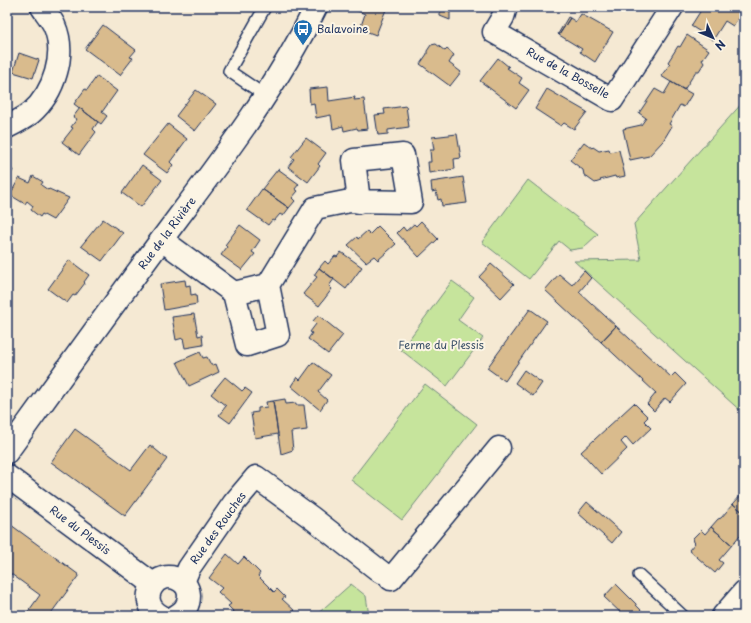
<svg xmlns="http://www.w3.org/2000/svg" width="751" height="623" font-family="'Playpen Sans',sans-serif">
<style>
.green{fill:#c6e49c;stroke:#708a7d}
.building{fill:#d9bb8d;stroke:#1b2f5e}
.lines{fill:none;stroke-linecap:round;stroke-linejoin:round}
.lane-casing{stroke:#1b2f5e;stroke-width:14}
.street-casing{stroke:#1b2f5e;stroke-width:25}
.secondary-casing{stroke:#1b2f5e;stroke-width:25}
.lane{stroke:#fcf5e5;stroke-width:11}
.street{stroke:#fcf5e5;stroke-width:22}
.secondary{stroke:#fcf5e5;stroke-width:22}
.labels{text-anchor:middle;stroke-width:4;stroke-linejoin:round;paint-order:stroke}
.poi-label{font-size:11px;fill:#1b2f5e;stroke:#fcf5e5;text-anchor:start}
.street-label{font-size:11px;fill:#1b2f5e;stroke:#fcf5e5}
.park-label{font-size:11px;fill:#3d536a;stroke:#fcf5e5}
</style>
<rect width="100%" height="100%" fill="#f5e9d3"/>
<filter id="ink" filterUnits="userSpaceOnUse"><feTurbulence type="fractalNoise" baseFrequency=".025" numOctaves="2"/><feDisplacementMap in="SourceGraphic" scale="8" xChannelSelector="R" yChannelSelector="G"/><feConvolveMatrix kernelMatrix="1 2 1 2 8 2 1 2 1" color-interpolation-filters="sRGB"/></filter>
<g filter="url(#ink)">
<path class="green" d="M744,101V414L574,261L641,260L634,224Z
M528,180L598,234L583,248L570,250L559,241L529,279L482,242Z
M452,281L474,297L458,320L483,338L447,386L401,350Z
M425,384L477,424L402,520L351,480Z
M351,584L366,596L369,616H315Z"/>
<path class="building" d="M352,7H387L376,35L360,29L365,14L351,8Z
M447,7H468V10H450V20L440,16V9H447Z
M703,7H744V9L733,26L725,21L713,40L691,26Z
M581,14L613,32L595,62L580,52L582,49L559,35L570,18L576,22Z
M568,17L570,18L559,35L558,34Z
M103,25L136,50L130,57L133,58L120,75L85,49Z
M687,35L709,50L702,60L704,63L699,71H696L684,90L661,76L670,64L668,62L678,46L680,47Z
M436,44L445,51L447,49L454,55L449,63L461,72L450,86L420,64L427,54V51L431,45Z
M19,53L39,60L33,78L13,72Z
M498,58L509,67L507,68L522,78L519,83L529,90L516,108L480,81Z
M97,76L117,91L102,112L107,116L101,124L74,104L85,89L87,90Z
M671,82L692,94L684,107L680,105L669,124L672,126L663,141L649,156L630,160L623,129L641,125L646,118L639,113L655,89L664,94Z
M328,87L329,101L355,97L354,100L364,99L368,129L358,130L357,128L344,131L343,126L333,129L331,115L316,118L314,103L310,104L309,89Z
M547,89L587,112L574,129L564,123L561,126L535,109Z
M196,90L216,104L195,131L176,116Z
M406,106L409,127L388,130V134L378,135L375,115L385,114L384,109Z
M80,108L98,122L93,129L96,132L79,155L62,142L73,128L71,127L77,119L73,117Z
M168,124L187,139L170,162L173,165L167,173L143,155Z
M457,134L461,158L454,159L455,169L429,173L428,162H431L430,150H434L432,137Z
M306,138L326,153L318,164L320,166L308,182L288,167L294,159L291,157Z
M584,142L592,148L593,147L599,151L609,149L610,152L619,150L625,176L616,178L615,176L600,180L601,181L595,183L584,175L583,170L570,160Z
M142,165L162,180L141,207L122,193Z
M7,168L13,170L7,182Z
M278,169L299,184L295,189L298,191L292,198L295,201L289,208L262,189Z
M33,176L43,182L41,185L48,190L49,189L69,198L53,220L42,214L40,217L31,210L33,206L27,201L25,204L10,195L19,178L30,183Z
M463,177L467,203L442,206L441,199L438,200L436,191L432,192L431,182Z
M262,189L289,208L283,216L280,214L274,221L272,220L268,225L247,210Z
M103,219L123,233L102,261L81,246Z
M421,221L438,239L419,257L397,233L403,227L406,231L414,224L416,226Z
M240,225L260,240L252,252L255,254L242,270L221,255L227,247L225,245Z
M378,226L396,244L378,260L374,256L366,262L348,245L357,237L358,239L367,231L370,234Z
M341,252L362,267L346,289L319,268L325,261L328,264L335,256L337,257Z
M69,260L89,275L84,282L85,283L75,296L73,295L67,303L48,289Z
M491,264L514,284L501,298L479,277Z
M319,268L334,279L329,286L332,289L319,306L303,294L317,277L314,275Z
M584,271L591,278L579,292L616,326L601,342L545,290L559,274L572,285Z
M185,280L186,286L190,285L191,295L196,294L197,304L164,310L160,284Z
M530,309L547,321L505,381L487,368Z
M194,314L198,336L202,335L203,345L185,348L183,338L176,340L172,317Z
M318,315L343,335L328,354L308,339L312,333L310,332L316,324L313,321Z
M616,326L671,377L675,373L686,384L670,402L665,398L654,411L647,404L656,393L601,342Z
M200,352L203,358L207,357L211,365L216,364L219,372L189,386L177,362Z
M313,362L331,375L318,392L327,400L320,410L291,386L297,377L300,380Z
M524,370L542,383L533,396L515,383Z
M225,377L242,391L245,388L252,393L230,423L219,415L226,406L211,394Z
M285,399L286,404L296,403V405H304L307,430L291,432L293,450L281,454L273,401Z
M273,401L278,434L255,438L251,413L258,412V408L267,407L266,402Z
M634,403L648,417L644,421L651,428L633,445L626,437L621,442L627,449L601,474L581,452Z
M75,429L131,470L150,445L167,459L125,516L51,462Z
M744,492V513L733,504Z
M587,502L621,532L612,543L578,513Z
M733,504L744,513V530L732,545L711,527L718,519L721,518Z
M7,522L79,575L49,616H25L40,595L7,571Z
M711,527L732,545L719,560L723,563L715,573L689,550L695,543L694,542L693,538L701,530L705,534Z
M227,554L238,564L244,557L260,573L258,576L274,592L277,589L285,597L282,599L295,611L290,616H238L228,606L231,604L218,592L222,588L209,578Z
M616,584L636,604V605L647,616H620L622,614L604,597Z"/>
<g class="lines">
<g class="lane-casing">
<path id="lane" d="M265,7L229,71L266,96
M639,575L683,616"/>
</g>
<g class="street-casing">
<path id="street" d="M506,7L503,17L494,32L612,100L672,7
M7,127C15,123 24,118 31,113C54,93 67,54 54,25C51,19 46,13 42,7
M162,240L234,293L268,285L315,208L350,201L411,202L403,155L354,160L359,202
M234,293L247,345L278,335L268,285
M391,579L499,448
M183,582L189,568L234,503L256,477L312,518L381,572
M723,616L744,592"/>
</g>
<g class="secondary-casing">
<path id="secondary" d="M7,452C59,380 110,309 162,239C218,164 275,91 316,7
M7,476L153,584
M161,616C134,602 156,565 181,581C186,584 189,590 189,596C189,606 184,612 176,616"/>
</g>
<use href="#lane" class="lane"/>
<use href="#street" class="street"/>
<use href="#secondary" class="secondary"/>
</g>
</g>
<defs>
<g id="bus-pin" transform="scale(1)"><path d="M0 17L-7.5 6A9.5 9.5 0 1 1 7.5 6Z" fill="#1f6fb2" stroke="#fcf5e5"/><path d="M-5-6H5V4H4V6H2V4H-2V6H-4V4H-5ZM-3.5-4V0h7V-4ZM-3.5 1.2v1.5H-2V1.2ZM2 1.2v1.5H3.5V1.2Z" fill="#fff"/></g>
</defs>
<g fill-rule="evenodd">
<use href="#bus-pin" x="303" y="29"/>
</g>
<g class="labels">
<g class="poi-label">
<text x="317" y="33">Balavoine</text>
</g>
<g class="street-label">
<text transform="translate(568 73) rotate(29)" y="4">Rue de la Bosselle</text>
<text transform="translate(167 233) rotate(-53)" y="4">Rue de la Rivière</text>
<text transform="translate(218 528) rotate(-54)" y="4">Rue des Rouches</text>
<text transform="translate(80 530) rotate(37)" y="4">Rue du Plessis</text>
</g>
<g class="park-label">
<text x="441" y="349">Ferme du Plessis</text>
</g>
</g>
<rect width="751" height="623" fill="none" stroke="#fcf5e5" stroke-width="24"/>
<rect x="12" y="12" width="727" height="599" fill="none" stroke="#1b2f5e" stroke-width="1.5" filter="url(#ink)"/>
<g transform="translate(713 38) rotate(134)" stroke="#fcf5e5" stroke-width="3" paint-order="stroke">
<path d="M0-3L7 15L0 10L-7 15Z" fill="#1b2f5e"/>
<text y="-6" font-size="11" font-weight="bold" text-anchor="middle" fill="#1b2f5e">N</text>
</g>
</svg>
